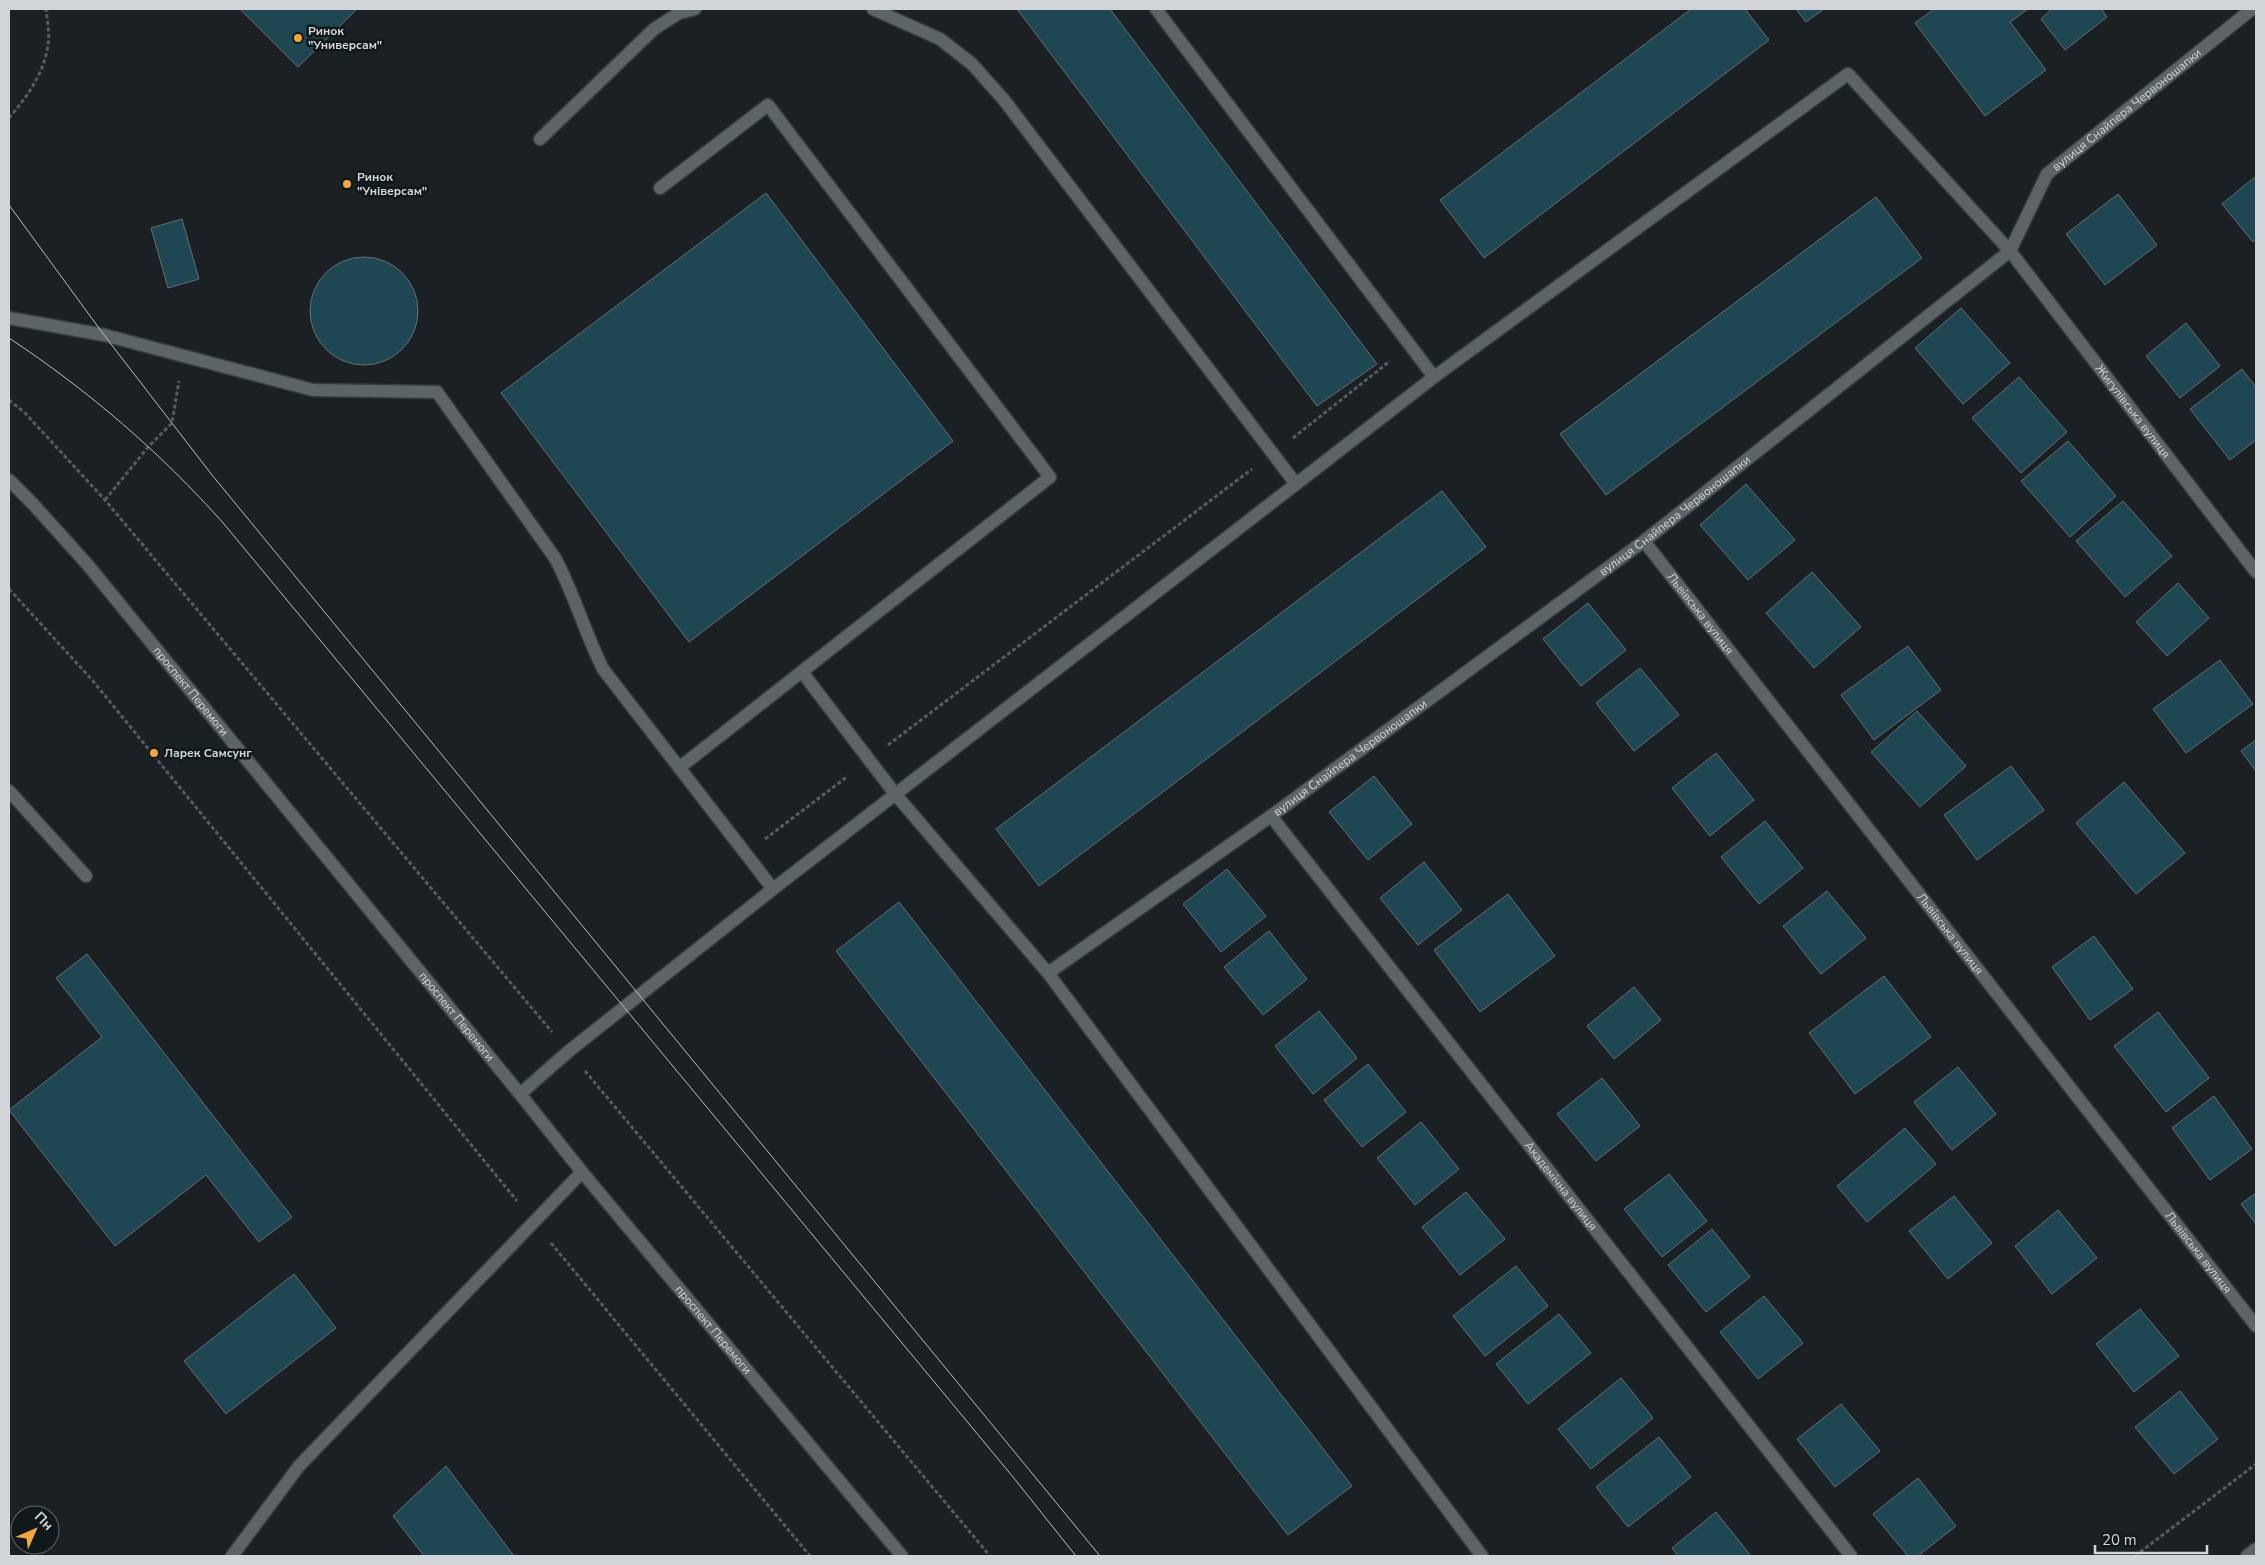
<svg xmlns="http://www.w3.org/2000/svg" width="2265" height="1565" font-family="'Nunito Sans',sans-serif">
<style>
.building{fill:#1e4753;stroke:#666e71}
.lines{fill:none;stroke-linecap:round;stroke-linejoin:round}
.service-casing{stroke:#373b3d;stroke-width:15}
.pedestrian-casing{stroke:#373b3d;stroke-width:15}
.minor-casing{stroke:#373b3d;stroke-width:15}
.secondary-casing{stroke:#373b3d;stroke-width:15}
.path{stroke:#565c5e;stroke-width:3;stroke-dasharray:4 2.5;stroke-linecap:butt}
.service{stroke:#5d6467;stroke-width:12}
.pedestrian{stroke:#5d6467;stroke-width:12}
.minor{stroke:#5d6467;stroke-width:12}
.secondary{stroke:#5d6467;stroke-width:12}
.tram{stroke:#b9bdbf;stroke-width:1}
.poi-dot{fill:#f1a640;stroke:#11181a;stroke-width:2}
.labels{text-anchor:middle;stroke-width:5;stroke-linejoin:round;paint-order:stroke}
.poi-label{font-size:12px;font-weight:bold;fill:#d1d5d7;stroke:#11181a;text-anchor:start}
.street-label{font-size:12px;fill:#d1d5d7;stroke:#11181a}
</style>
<rect width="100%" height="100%" fill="#1b2123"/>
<path class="building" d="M240,9H357L298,67Z
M1017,9H1110L1377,364L1317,406Z
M1691,9H1745L1769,40L1484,258L1440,200Z
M1796,9H1824L1806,22Z
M1934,9H2028L2010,22L2046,70L1985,116L1915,23Z
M2052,9H2101L2107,17L2065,50L2041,19Z
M2256,176V239L2253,242L2222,204Z
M766,193L953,441L689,642L501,393Z
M2118,194L2157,245L2105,285L2066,234Z
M1876,197L1922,258L1606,495L1560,434Z
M182,219L199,279L168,288L151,228Z
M310 311a54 54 0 1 1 108 0a54 54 0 1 1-108 0Z
M1961,308L2010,363L1963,404L1915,348Z
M2186,323L2220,366L2180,398L2146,356Z
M2242,369L2256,387V440L2230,460L2190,409Z
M2019,377L2067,432L2021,473L1972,418Z
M2068,441L2116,496L2070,537L2021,481Z
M1746,484L1795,540L1748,580L1700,525Z
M1442,491L1486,547L1039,886L996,829Z
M2123,501L2172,556L2125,597L2076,541Z
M1812,572L1861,627L1814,668L1766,613Z
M2178,583L2209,618L2167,656L2136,622Z
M1588,603L1626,650L1581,686L1543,639Z
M1908,646L1941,690L1874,740L1841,695Z
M2220,660L2253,704L2186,753L2153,709Z
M1640,668L1679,715L1634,751L1596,703Z
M1917,711L1966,766L1920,807L1871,752Z
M2256,740V771L2241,751Z
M1716,753L1754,800L1710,836L1672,788Z
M2011,766L2044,810L1977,860L1944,815Z
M1374,776L1412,824L1368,860L1329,812Z
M2124,782L2185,853L2136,894L2076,823Z
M1765,821L1803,868L1759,904L1721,857Z
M1424,862L1462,910L1418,945L1380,898Z
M1227,869L1266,916L1221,952L1183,904Z
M1827,891L1866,938L1821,974L1783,926Z
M1508,894L1555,956L1480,1012L1434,950Z
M899,902L1352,1486L1288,1535L836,951Z
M1269,931L1307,979L1263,1015L1224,967Z
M2094,936L2133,989L2090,1020L2052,967Z
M87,954L292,1217L259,1242L206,1175L115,1246L9,1110L102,1037L56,978Z
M1884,976L1931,1037L1855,1094L1809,1033Z
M1634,987L1661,1020L1614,1059L1587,1026Z
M1319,1011L1357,1058L1313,1094L1275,1046Z
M2158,1012L2209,1078L2166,1112L2114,1046Z
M1368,1064L1406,1112L1362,1147L1324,1100Z
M1958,1067L1996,1114L1952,1150L1914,1102Z
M1602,1078L1640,1126L1596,1161L1557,1114Z
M2214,1096L2252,1149L2210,1180L2172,1128Z
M1421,1122L1459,1169L1415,1205L1377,1158Z
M1905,1128L1936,1164L1867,1222L1837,1186Z
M1669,1174L1707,1221L1662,1257L1624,1209Z
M1466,1192L1505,1239L1460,1275L1422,1227Z
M2256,1193V1224L2241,1204Z
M1954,1196L1992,1243L1948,1279L1909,1231Z
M2058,1210L2097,1258L2052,1294L2015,1246Z
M1712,1229L1750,1277L1706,1312L1668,1265Z
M1516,1266L1548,1306L1485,1356L1453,1316Z
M294,1274L336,1328L226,1414L184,1361Z
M1764,1296L1803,1343L1758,1379L1720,1332Z
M2140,1309L2179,1356L2134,1392L2096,1344Z
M1559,1314L1591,1353L1528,1404L1496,1364Z
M1621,1378L1653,1418L1591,1469L1558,1429Z
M2180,1391L2218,1439L2174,1474L2135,1427Z
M1841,1404L1880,1451L1835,1487L1797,1439Z
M1659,1437L1691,1477L1628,1527L1596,1487Z
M446,1466L514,1556H424L393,1516Z
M1918,1478L1956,1526L1918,1556H1908L1873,1514Z
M1716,1512L1751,1556H1678L1672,1548Z"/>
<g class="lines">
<g class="service-casing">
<path id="service" d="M873,9L940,39L972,64L1004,100L1296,484L1434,377L1156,9
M540,139L654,29L679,13L695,9
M660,188L768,105L1050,477L679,768
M1434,377L1848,74L2010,251
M437,392L555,558C574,593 585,633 603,669L773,889
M802,672L896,795
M9,791L86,876
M232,1556L299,1466L582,1172"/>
</g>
<g class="pedestrian-casing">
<path id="pedestrian" d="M9,318L104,335L313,390L437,392"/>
</g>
<g class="minor-casing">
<g id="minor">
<path id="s1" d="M2010,251L2256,572"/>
<path id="s2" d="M1644,541L2256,1326"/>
<path d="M896,795L1048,973L1482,1556"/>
<path id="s3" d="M1271,816L1851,1556"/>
<path id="s4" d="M1048,973L1271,816L1644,541L2010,251L2047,174L2252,9"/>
<path d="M520,1094L569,1051L773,889L1296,484"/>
<path d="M2247,1556L2256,1549"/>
</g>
</g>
<g class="secondary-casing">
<g id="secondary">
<path id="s5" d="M9,480L33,504L87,564L520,1094L582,1172L902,1556"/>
</g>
</g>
<path class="path" d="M9,118C27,97 45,72 48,44C50,33 47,20 46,9
M9,400L25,413L105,500L552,1032
M1293,438L1390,361
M105,500L149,446L172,423L179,381
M9,589L93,681L517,1201
M888,745L1252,469
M765,839L848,776
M585,1071L990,1556
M551,1243L810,1556
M2135,1556L2256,1464"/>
<use href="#service" class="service"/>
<use href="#pedestrian" class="pedestrian"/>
<use href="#minor" class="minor"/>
<use href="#secondary" class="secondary"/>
<path class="tram" d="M9,205L104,335L212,475L1100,1556
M9,338C89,391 160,452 224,524L1013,1477L1076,1556"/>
</g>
<g class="poi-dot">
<circle cx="298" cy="38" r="5"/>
<circle cx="347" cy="184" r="5"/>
<circle cx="154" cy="753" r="5"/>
</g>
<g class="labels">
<g class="poi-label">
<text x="308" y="35">Ринок<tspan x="308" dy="14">"Универсам"</tspan></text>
<text x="357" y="181">Ринок<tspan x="357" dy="14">"Універсам"</tspan></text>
<text x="164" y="757">Ларек Самсунг</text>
</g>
<g class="street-label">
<text dy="4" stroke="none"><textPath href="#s4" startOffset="1391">вулиця Снайпера Червоношапки</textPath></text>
<text dy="4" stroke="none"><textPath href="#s1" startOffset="202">Жигулівська вулиця</textPath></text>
<text dy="4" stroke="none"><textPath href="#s4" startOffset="776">вулиця Снайпера Червоношапки</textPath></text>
<text dy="4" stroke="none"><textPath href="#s2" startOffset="92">Львівська вулиця</textPath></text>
<text dy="4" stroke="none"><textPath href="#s5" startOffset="279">проспект Перемоги</textPath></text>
<text dy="4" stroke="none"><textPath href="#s4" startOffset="371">вулиця Снайпера Червоношапки</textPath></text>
<text dy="4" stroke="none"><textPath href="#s2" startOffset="498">Львівська вулиця</textPath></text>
<text dy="4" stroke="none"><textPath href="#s5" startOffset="699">проспект Перемоги</textPath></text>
<text dy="4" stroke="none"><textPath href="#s3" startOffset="470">Академічна вулиця</textPath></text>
<text dy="4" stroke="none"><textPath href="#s2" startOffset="902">Львівська вулиця</textPath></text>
<text dy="4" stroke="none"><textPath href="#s5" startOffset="1104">проспект Перемоги</textPath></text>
</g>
</g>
<rect width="2265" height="1565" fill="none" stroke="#d1d5d7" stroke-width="20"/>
<g transform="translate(35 1530) rotate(45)"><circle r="24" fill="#11181a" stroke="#5e6466"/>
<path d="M0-4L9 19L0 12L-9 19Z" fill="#f1a640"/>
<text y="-8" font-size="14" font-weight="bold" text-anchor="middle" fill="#d1d5d7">Пн</text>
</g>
<path d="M2095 1545v8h112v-8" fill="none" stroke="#d1d5d7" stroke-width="2.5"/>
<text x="2102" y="1545" font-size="15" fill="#d1d5d7" stroke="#11181a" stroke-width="4" paint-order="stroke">20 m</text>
</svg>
